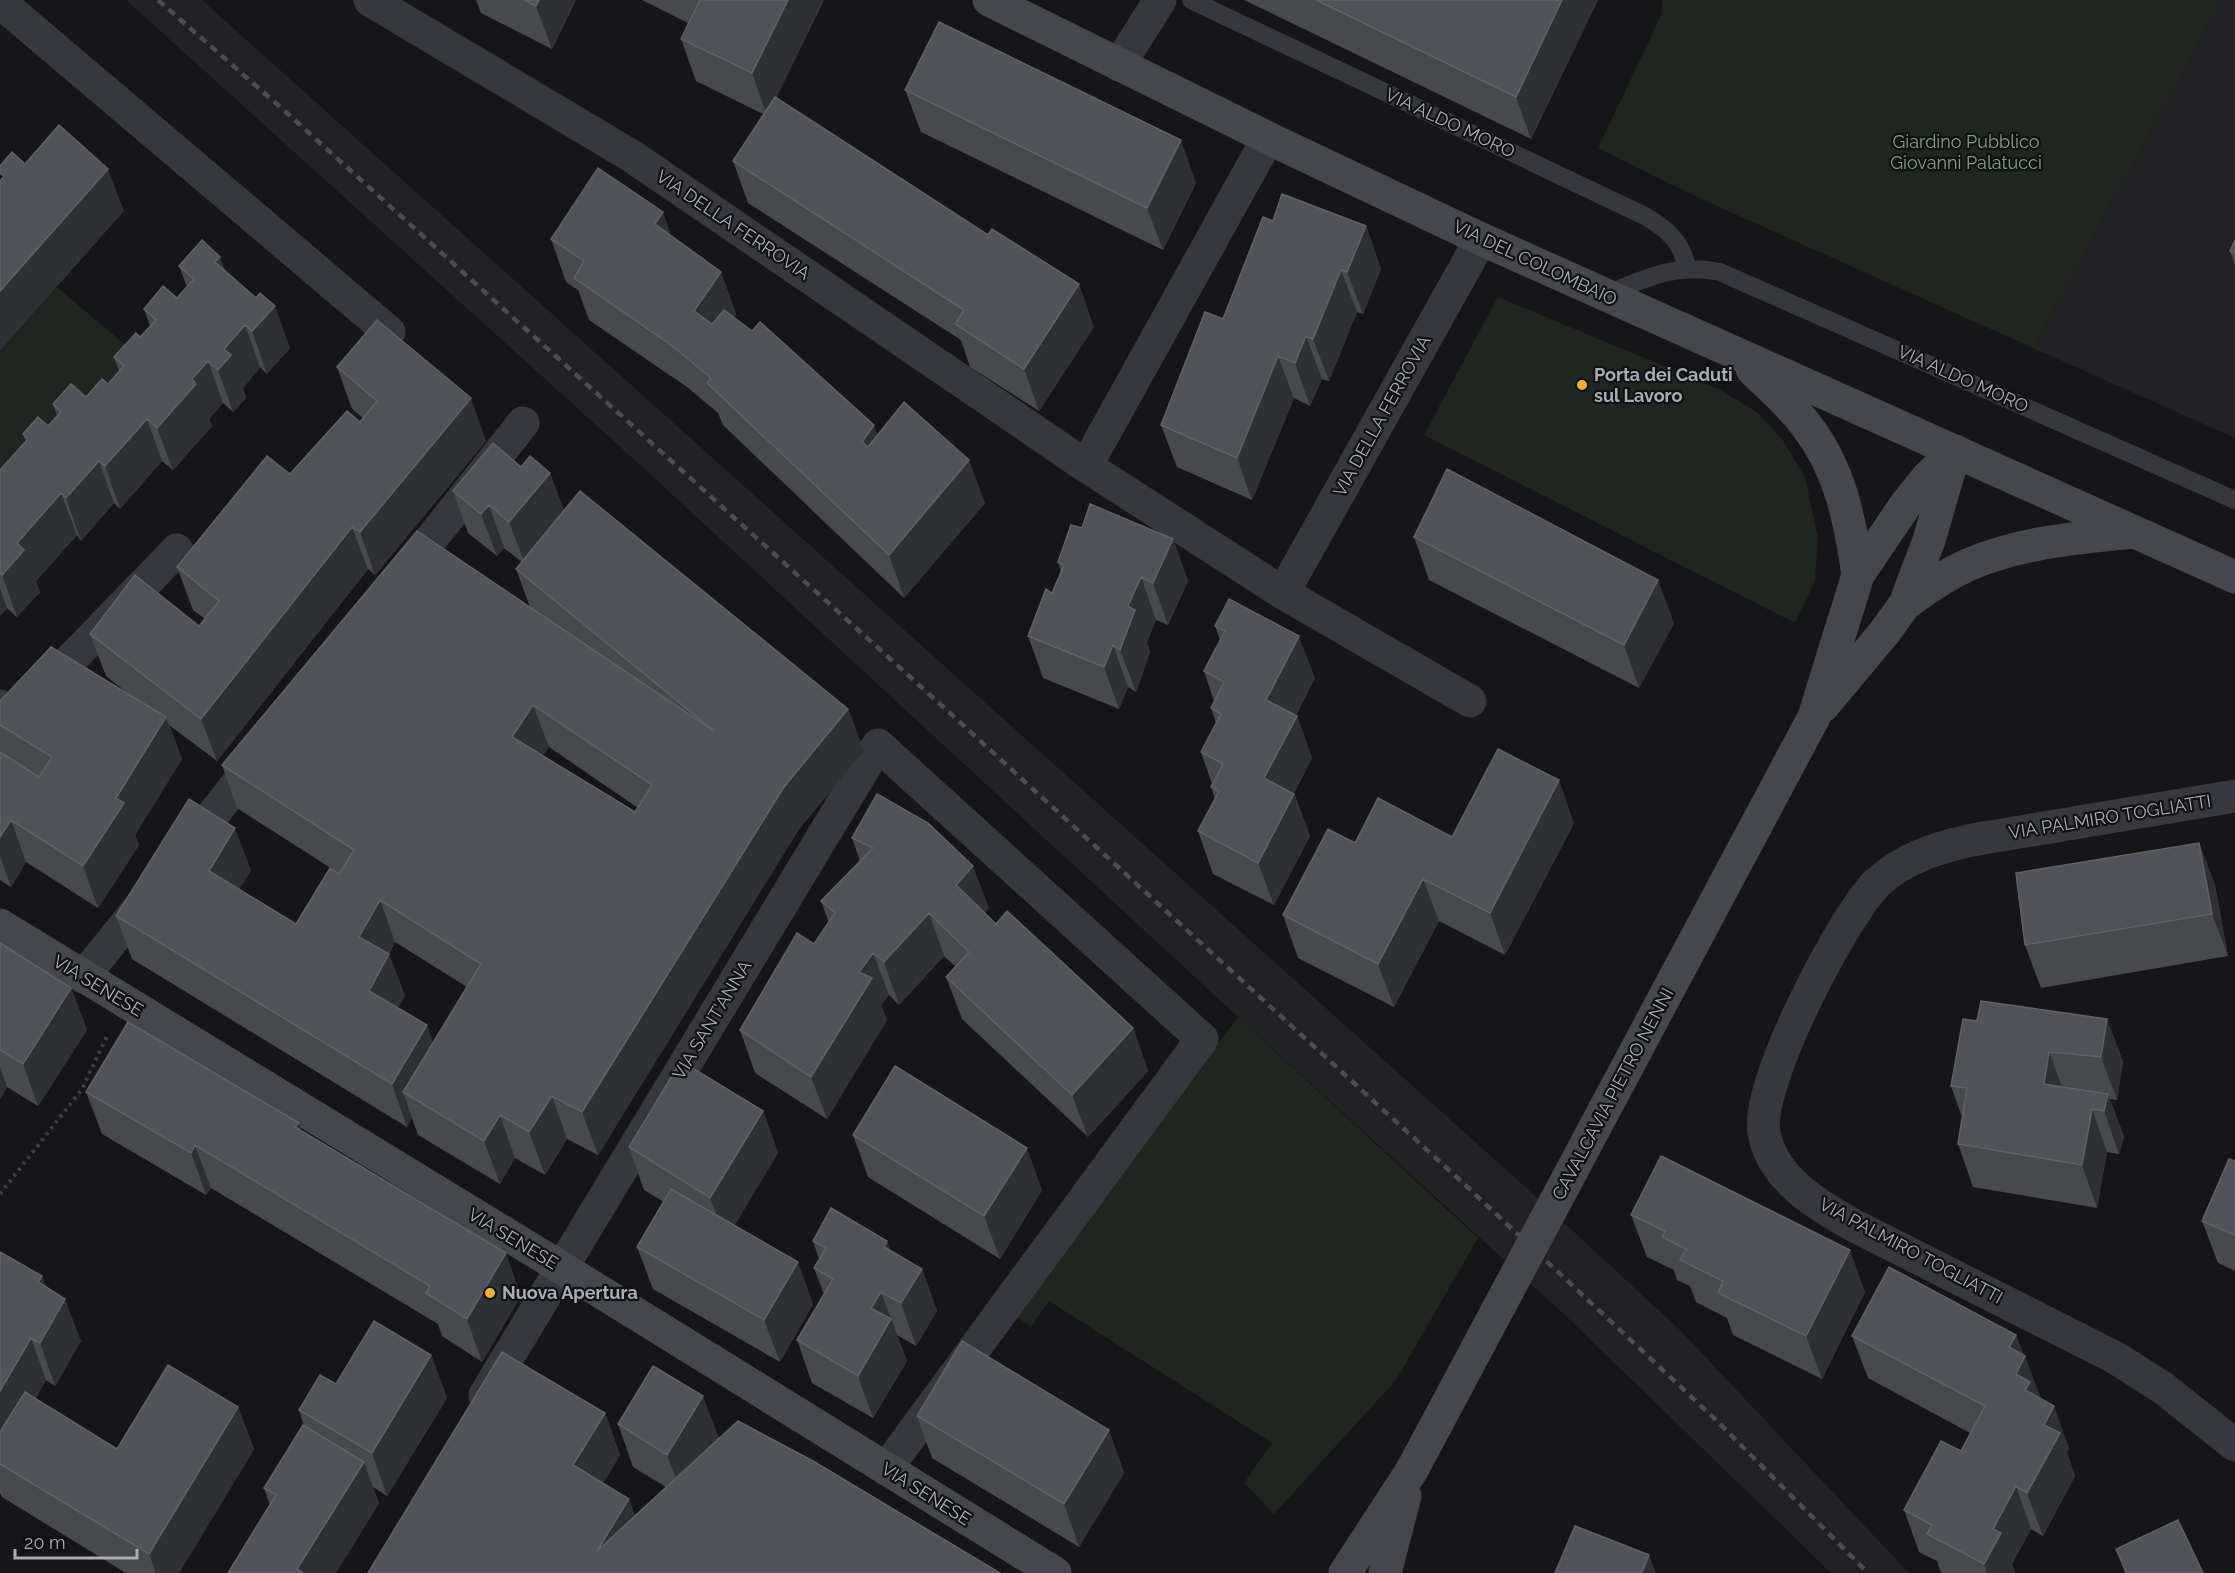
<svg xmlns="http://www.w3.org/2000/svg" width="2235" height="1573" font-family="Raleway,sans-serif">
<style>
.built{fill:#222225}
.green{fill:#1e261f}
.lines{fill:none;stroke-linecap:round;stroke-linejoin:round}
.path{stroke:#3d3f44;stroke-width:4;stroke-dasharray:3 4.5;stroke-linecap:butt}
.lane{stroke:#37383d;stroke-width:18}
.street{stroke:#37383d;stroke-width:33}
.secondary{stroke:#45474d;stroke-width:33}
.rail{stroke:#4a4c52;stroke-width:4.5;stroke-dasharray:8 6;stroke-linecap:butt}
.secondary-bridge{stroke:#45474d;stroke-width:33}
.wall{fill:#47494d;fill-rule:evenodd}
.shaded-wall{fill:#2f3033}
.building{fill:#525359;stroke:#5f6168;stroke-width:1.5;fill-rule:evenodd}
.poi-dot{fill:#f2b134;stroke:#111113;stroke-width:2}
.labels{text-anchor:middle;stroke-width:4.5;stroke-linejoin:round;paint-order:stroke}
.street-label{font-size:18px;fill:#a8adb8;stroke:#111113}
.park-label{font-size:18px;fill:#7fa381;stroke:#111113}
.poi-label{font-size:18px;font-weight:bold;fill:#a8adb8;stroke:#111113;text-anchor:start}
</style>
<rect width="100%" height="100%" fill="#161618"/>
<path class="built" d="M126,0H202L1522,1184L1680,1330L1909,1573H1831L1568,1318L1238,1017L638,463Z
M2222,0H2235V438L2033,348Z"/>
<path class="green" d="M1662,0H2222L2033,348L1697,197L1598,148L1661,16Z
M57,287L161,375L0,507V351Z
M1498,297L1721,390L1758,413L1782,439L1805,477L1818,538L1815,581L1795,623L1424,435Z
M1238,1017L1478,1238L1396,1380L1274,1514L1244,1483L1272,1443L1049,1301L1031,1327L1011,1313Z"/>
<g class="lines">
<path class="path" d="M0,1194L82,1089L108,1034"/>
<path class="lane" d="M1191,0L1645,216C1667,229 1682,242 1687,268
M1605,295C1646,278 1675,263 1720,272L2235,500"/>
<path class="street" d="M370,0L633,157L1086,466L1283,593L1470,701
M0,2L389,332
M1119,65L1160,0
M1086,466L1268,138
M402,576L523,423
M1283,593L1481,239
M0,706L16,716L177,550
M2235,796L1972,840C1936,848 1904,858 1877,883C1842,918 1755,1085 1764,1133C1772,1178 1817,1205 1853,1225L2116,1358L2163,1388L2235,1445
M186,849L260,755
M83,977L150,894
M485,1395L878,745L1202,1039L886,1469"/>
<path class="secondary" d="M989,0L1268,138L1481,239L2235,577
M1752,369C1770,387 1791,405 1806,425C1841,470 1850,521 1858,575
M1905,604C1925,590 1945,575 1968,565C2020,542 2077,538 2134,532
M1823,706L1884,633L1905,604L1929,540L1955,451
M1814,717L1858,575L1906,504L1927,478L1955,451
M0,925L562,1268L1055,1573
M1345,1573L1412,1470
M1385,1573L1405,1496"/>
<path class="rail" d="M158,0L287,113L940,704L1463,1183L1715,1419L1868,1573"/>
<path class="secondary-bridge" d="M1412,1470L1814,717"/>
</g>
<path class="wall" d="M476,0H576L552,49L481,13Z
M642,0H824L776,98L1094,327L1039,411L970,367L961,340L748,203L733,161L763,114L696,81L681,39L688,23Z
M1244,0H1598L1531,139Z
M905,90L1196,183L1163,250L921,132Z
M1273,221L1366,226L1381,269L1363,314L1357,312L1329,381L1322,379L1310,406L1294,398L1252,500L1177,467L1161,425L1223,319Z
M671,236L721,272L736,314L734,318L878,435L985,503L904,598L723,425L718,413L687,387L589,320L578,290L566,282L551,239Z
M2235,240V266L2230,251Z
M179,266L226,271L290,348L267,374L260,367L243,388L246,398L233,412L223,403L209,419L212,426L173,470L162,461L120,509L114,503L81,541L77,535L36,581L40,592L17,617L7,608L0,616V470L26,442L23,434L48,426L57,416L53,404L86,397L108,384L119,371L114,357L140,337L150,326L144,309L177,298L187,287Z
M337,367L486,441L375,575L368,569L217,761L169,725L182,759L135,835L139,845L98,908L26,862L11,887L0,880V701L130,695L106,676L90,634L199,626L205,619L193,610L177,567L290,474L360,422L363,418L352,409Z
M521,467L550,473L564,511L848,709L864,751L799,829L598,1155L567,1139L545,1175L515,1158L500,1184L418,1135L412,1118L407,1127L132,959L116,916L251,870L239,889L296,924L340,874L237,808L222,765L530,607L516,569L522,562L504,548L497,556L468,533L453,491ZM549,747L638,808L635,812L543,756ZM395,942L467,987L433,1042L398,1008L405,996L389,954Z
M1082,528L1173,539L1188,581L1168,625L1156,620L1147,642L1150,652L1136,692L1128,687L1119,709L1043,678L1028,636L1052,593L1061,572L1058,562Z
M1414,537L1674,623L1639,688L1429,580Z
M1215,626L1315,678L1296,715L1297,716L1312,758L1294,793L1310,836L1274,905L1213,874L1198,831L1215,799L1211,787L1212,784L1201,752L1216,723L1211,708L1214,701L1204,671L1220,640Z
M877,794L989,908L984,913L996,924L1133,1028L1148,1071L1088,1137L962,1019L946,977L955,966L944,956L899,1005L889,995L881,1005L887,1020L827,1119L755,1073L740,1030L814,944L829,923L821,901L860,861L852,838Z
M1574,823L1505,955L1439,921L1394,1007L1298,958L1283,915L1355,843L1452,837Z
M2199,843L2215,885L2228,956L2041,988L2025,945Z
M0,943L71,988L87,1030L38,1106L7,1087L0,1099Z
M2107,1019L2123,1062L2117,1100L2110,1099L2124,1137L2119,1154L2107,1152L2097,1208L1973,1187L1958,1144L1962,1117L1951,1086L1977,1021Z
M86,1092L302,1131L521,1296L482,1362L442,1336L438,1324L211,1188L206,1195L102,1134Z
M763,1111L778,1153L734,1226L813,1304L780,1362L653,1289L637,1247L664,1202L644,1190L629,1147Z
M853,1135L1042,1190L1000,1259L868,1177Z
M2235,1161V1271L2218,1263L2202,1221Z
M1631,1215L1865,1292L1822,1379L1733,1335L1727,1318L1696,1302L1690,1286L1677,1280L1674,1270L1647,1257Z
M813,1241L890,1251L922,1269L937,1311L916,1346L897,1335L907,1361L873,1418L812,1383L797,1340L824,1294L814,1268L819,1259Z
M0,1252L42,1276L46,1287L81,1341L55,1386L46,1380L35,1399L117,1449L238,1407L254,1449L179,1573H126L2,1497L0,1493Z
M2016,1335L2040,1399L2069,1448L2067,1453L2075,1476L2043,1536L2031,1529L2012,1564L2015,1573H1941L1937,1561L1919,1552L1904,1510L1961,1451L1970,1433L1868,1378L1852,1336Z
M431,1355L447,1398L387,1496L373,1487L379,1504L270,1505L264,1488L304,1426L299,1410L336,1384Z
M605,1413L620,1455L603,1483L635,1516L666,1487L633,1467L618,1424L719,1438L1000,1573H368Z
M917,1416L1109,1430L1124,1473L1079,1547L932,1458Z
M2116,1549L2203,1573H2125Z"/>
<path class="shaded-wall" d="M539,0H576L552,49L536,6Z
M788,0H824L767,116L752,73Z
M1562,0H1598L1531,139L1516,97Z
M1181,140L1196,183L1163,250L1147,208Z
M108,169L124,211L0,351V291Z
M663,212L678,255L655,224Z
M1366,226L1381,269L1363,314L1347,272Z
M220,257L236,299L215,262Z
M1341,270L1357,312L1329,381L1313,339Z
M721,272L736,314L710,353L694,311Z
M1079,284L1094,327L1039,411L1024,369Z
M275,306L290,348L267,374L252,331Z
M245,325L260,367L243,388L246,398L233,412L218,370L224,349Z
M1306,336L1322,379L1310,406L1295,363Z
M1278,356L1294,398L1252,500L1237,458Z
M208,361L223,403L209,419L212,426L173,470L157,428L192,379Z
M471,398L486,441L375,575L360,532Z
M147,419L162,461L120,509L105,466Z
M874,425L889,468L862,442Z
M969,460L985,503L904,598L889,555Z
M99,461L114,503L81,541L66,498Z
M550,473L566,516L525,564L509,522Z
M61,493L77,535L36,581L40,592L17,617L2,575L17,543Z
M489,505L504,548L497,556L481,514Z
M352,527L368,569L217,761L201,719Z
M1173,539L1188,581L1168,625L1153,583Z
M1141,577L1156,620L1147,642L1150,652L1136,692L1120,650L1128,606Z
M1658,580L1674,623L1639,688L1624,645Z
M0,588L7,608L0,616Z
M1299,636L1315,678L1282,742L1266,700Z
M1113,645L1128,687L1119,709L1104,667Z
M533,705L549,747L527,779L512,737Z
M848,709L864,751L799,829L598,1155L582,1112L784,787Z
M1297,716L1312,758L1279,820L1264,778Z
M166,717L182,759L135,835L139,845L98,908L83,866L116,798Z
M1559,780L1574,823L1505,955L1490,913Z
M1294,794L1310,836L1274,905L1258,863Z
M11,820L26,862L11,887L0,856V837Z
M235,828L251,870L224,913L209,871Z
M2199,843L2215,885L2228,956L2212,914Z
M973,866L989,908L971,927L956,885Z
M1423,879L1439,921L1394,1007L1378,964Z
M380,900L395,942L374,980L359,937Z
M929,913L944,956L899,1005L884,962Z
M873,953L889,995L881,1005L887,1020L827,1119L811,1077L859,972Z
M389,954L405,996L384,1033L369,991Z
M71,988L87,1030L38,1106L23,1064Z
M2107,1019L2123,1062L2117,1100L2101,1057Z
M427,1025L442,1067L403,1092L412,1118L407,1127L392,1084Z
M1133,1028L1148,1071L1088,1137L1072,1095Z
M2049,1052L2065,1095L2044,1084Z
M0,1067L7,1087L0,1099Z
M2108,1094L2124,1137L2119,1154L2104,1111Z
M552,1096L567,1139L545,1175L529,1132Z
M2092,1109L2107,1152L2097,1208L2082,1165Z
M763,1111L778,1153L726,1240L710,1198Z
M500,1115L515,1158L500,1184L484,1141Z
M299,1123L314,1165L295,1127Z
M195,1145L211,1188L206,1195L191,1153Z
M1027,1148L1042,1190L1000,1259L984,1216Z
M887,1241L902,1283L884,1247Z
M1850,1250L1865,1292L1822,1379L1806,1336Z
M506,1253L521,1296L482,1362L467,1319Z
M798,1262L813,1304L780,1362L764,1320Z
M922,1269L937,1311L916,1346L901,1303Z
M42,1276L56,1315L65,1299L81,1341L55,1386L40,1343L38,1282Z
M881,1292L907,1361L873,1418L858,1376L871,1308Z
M2016,1335L2024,1358L2025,1356L2041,1398L2038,1404L2054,1406L2069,1448L2067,1453L2075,1476L2043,1536L2027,1493L2016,1374L2009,1347Z
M31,1338L46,1380L0,1460V1391Z
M431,1355L447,1398L387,1496L372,1453Z
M703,1396L719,1438L683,1497L667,1455Z
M238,1407L254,1449L179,1573H156L149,1554Z
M605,1413L620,1455L588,1507L573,1465Z
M1109,1430L1124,1473L1079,1547L1064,1504Z
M364,1462L379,1504L336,1573H298L297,1569Z
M2016,1486L2031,1529L2012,1564L2015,1573H1987L1984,1564L1993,1529Z
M629,1499L645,1542L597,1551Z
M1649,1555L1656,1573H1642Z"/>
<path class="building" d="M524,0H539L536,6Z
M700,0H788L752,73L681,39Z
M1316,0H1562L1516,97Z
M939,22L1181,140L1147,208L905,90Z
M775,97L988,235L992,229L1079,284L1024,369L955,324L964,310L733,161Z
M59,125L108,169L0,291V181L4,176L0,173V166L12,152L25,164Z
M598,168L663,212L655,224L721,272L694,311L712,324L724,310L752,331L760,322L874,425L862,442L868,447L904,402L969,460L889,555L707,383L711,378L671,345L574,278L584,261L551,239Z
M1282,194L1366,226L1347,272L1341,270L1313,339L1306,336L1295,363L1278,356L1237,458L1161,425L1205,312L1223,319L1263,217L1273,221Z
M202,240L220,257L215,262L256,298L260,293L275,306L252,331L245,325L224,349L231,355L218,370L208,361L192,379L196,384L157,428L147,419L105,466L99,461L66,498L61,493L17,543L24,550L2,575L0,573V470L28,439L23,434L38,417L48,426L61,412L53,404L71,384L86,397L102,379L108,384L124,366L114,357L136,333L140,337L156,320L144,309L163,286L177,298L194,279L179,266Z
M2235,240V254L2230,251Z
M377,320L471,398L360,532L352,527L201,719L90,634L135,575L199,626L219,601L177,567L267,456L290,474L347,411L360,422L377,401L337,367Z
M493,443L521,467L530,456L550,473L509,522L489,505L481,514L453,491Z
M1447,469L1658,580L1624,645L1414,537Z
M580,491L848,709L784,787L582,1112L552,1096L529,1132L500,1115L484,1141L403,1092L481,964L380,900L359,937L389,954L369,991L427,1025L392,1084L116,916L189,799L235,828L209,871L296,924L330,868L339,874L354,850L222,765L417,531L714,731L516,569ZM533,705L652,785L635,812L512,737Z
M1090,504L1173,539L1153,583L1141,577L1128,606L1135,610L1120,650L1113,645L1104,667L1028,636L1046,589L1052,593L1064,565L1058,562L1071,525L1082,528Z
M1229,599L1299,636L1266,700L1297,716L1264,778L1294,794L1258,863L1198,831L1219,791L1211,787L1223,764L1201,752L1221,714L1211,708L1224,682L1204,671L1225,631L1215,626Z
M51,647L166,717L116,798L124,803L83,866L11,820L0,837V752L39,777L52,757L0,725V701Z
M1498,749L1559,780L1490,913L1423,879L1378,964L1283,915L1328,829L1355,843L1378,798L1452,837Z
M877,794L928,823L973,866L956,885L996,924L1007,911L1133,1028L1072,1095L946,977L969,952L929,913L884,962L873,953L859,972L872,978L811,1077L740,1030L797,933L814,944L835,913L821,901L873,848L852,838Z
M2199,843L2212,914L2025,945L2016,873Z
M0,943L71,988L23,1064L0,1050Z
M1981,1001L2107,1019L2101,1057L2049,1052L2044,1084L2108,1094L2104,1111L2092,1109L2082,1165L1958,1144L1967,1088L1951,1086L1963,1019L1977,1021Z
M128,1022L299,1123L295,1127L506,1253L467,1319L426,1293L430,1286L195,1145L191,1153L86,1092Z
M681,1061L763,1111L710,1198L629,1147Z
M895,1066L1027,1148L984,1216L853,1135Z
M1661,1156L1850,1250L1806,1336L1718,1293L1723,1281L1680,1260L1686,1249L1662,1237L1665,1231L1631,1215Z
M2229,1159L2235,1161V1235L2202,1221Z
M671,1189L798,1262L764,1320L637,1247Z
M831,1208L887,1241L884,1247L922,1269L901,1303L881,1292L871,1308L891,1319L858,1376L797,1340L833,1279L814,1268L826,1248L813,1241Z
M0,1252L42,1276L38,1282L65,1299L40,1343L31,1338L0,1391Z
M1889,1267L2016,1335L2009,1347L2025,1356L2016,1374L2030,1382L2025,1390L2054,1406L2044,1425L2060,1433L2027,1493L2016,1486L1993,1529L2001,1533L1984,1564L1927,1534L1932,1525L1904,1510L1941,1441L1961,1451L1985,1406L1852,1336Z
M374,1321L431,1355L372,1453L299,1410L320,1375L336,1384Z
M962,1341L1109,1430L1064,1504L917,1416Z
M502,1352L605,1413L573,1465L629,1499L597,1551L738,1421L813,1461L1000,1573H368Z
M168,1365L238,1407L149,1554L0,1464V1432L25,1392L117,1449Z
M653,1366L703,1396L667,1455L618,1424Z
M303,1425L364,1462L297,1569L303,1573H228L276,1495L264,1488Z
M2178,1520L2203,1573H2127L2116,1549Z
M1575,1526L1649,1555L1642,1573H1555Z"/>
<g class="poi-dot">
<circle cx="1582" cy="385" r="6"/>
<circle cx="490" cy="1293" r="6"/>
</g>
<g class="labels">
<g class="street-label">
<text transform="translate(1450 123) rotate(25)" y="6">VIA ALDO MORO</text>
<text transform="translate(733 225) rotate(34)" y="6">VIA DELLA FERROVIA</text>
<text transform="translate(1535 263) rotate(25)" y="6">VIA DEL COLOMBAIO</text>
<text transform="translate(1963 379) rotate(24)" y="6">VIA ALDO MORO</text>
<text transform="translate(1382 416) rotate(-61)" y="6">VIA DELLA FERROVIA</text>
<text transform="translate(2110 817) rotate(-9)" y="6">VIA PALMIRO TOGLIATTI</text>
<text transform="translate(98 986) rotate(31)" y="6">VIA SENESE</text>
<text transform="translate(712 1020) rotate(-59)" y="6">VIA SANT'ANNA</text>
<text transform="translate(1613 1094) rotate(-62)" y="6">CAVALCAVIA PIETRO NENNI</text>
<text transform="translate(513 1239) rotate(31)" y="6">VIA SENESE</text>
<text transform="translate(1911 1251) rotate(28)" y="6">VIA PALMIRO TOGLIATTI</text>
<text transform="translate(926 1494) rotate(32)" y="6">VIA SENESE</text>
</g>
<g class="park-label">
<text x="1966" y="148">Giardino Pubblico<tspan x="1966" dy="21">Giovanni Palatucci</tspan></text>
</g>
<g class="poi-label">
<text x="1594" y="381">Porta dei Caduti<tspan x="1594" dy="21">sul Lavoro</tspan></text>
<text x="502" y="1299">Nuova Apertura</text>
</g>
</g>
<path d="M15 1549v9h122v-9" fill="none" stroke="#a8adb8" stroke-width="3"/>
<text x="24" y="1549" font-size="18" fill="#a8adb8" stroke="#111113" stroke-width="4.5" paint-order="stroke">20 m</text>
</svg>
